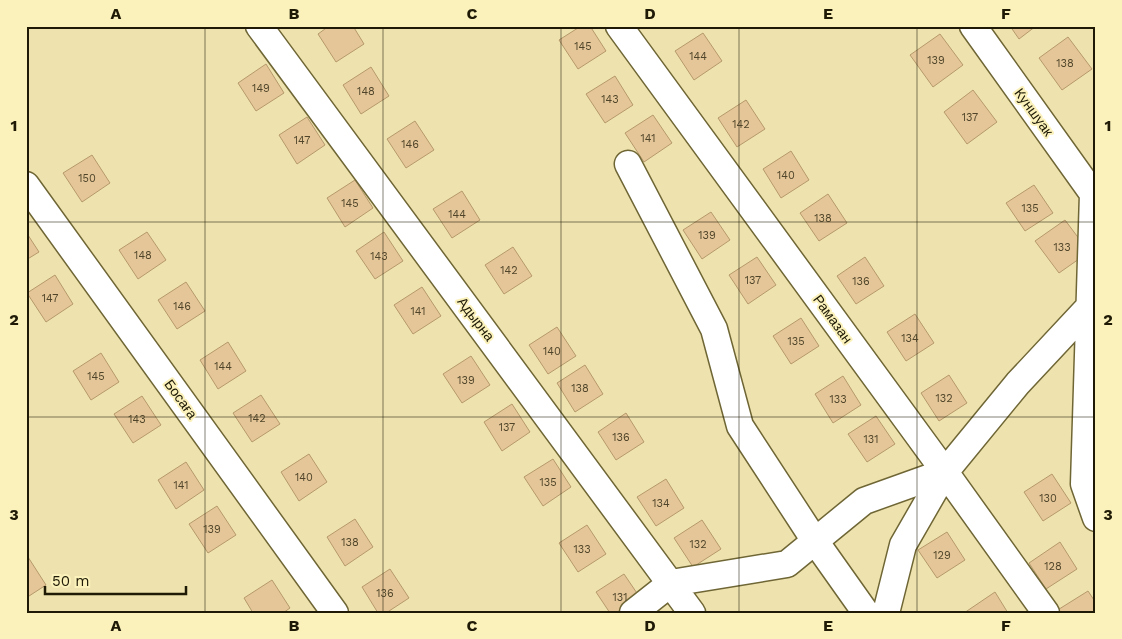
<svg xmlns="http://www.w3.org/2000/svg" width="1122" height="639" font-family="'Work Sans',sans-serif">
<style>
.building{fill:#e4c698;stroke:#b6996c}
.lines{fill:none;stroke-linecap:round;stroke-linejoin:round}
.minor-casing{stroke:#6f6635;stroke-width:29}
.minor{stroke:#fff;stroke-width:26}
.grid{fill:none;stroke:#1e1a06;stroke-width:1;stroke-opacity:0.55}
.labels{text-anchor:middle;stroke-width:4;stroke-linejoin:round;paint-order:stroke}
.number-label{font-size:11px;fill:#50452a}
.street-label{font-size:14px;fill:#1e1a06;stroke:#fbf1bb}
.neatline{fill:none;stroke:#1e1a06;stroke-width:2}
.grid-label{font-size:16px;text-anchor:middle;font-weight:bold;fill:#1e1a06}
</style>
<rect width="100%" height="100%" fill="#eee3af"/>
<path class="building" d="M329,26H353L364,44L336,62L318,34Z
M581,26H590L606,51L578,69L559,40Z
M1010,26H1036L1019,39Z
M703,33L722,61L694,80L675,51Z
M940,34L963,65L933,87L910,55Z
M1068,37L1092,69L1062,90L1039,58Z
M266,64L284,93L256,111L238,83Z
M371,67L389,96L361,114L343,85Z
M615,76L633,105L605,123L586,94Z
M973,90L997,122L967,144L944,112Z
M746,100L765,129L737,147L718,118Z
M653,115L672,143L644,162L625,133Z
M307,117L325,145L297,164L279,135Z
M415,121L434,150L406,168L387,139Z
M791,151L809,180L781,198L763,169Z
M92,155L110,183L82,202L63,173Z
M355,180L373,208L345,227L327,198Z
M1034,185L1053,213L1025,231L1006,203Z
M462,191L480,220L452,238L433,209Z
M828,194L847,223L819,241L800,213Z
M711,212L730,240L702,259L683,230Z
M1065,220L1089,252L1059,273L1035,241Z
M26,232L39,252L26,260Z
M147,232L166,260L138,279L119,250Z
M384,232L403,261L375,279L356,251Z
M513,247L532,276L504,294L485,265Z
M757,257L776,285L748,304L729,275Z
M865,257L884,286L856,304L837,276Z
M55,275L73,304L46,322L27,293Z
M186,282L205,311L177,329L158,300Z
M422,287L441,316L413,334L394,305Z
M915,314L934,343L906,361L887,332Z
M801,318L819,346L791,364L773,336Z
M557,327L576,356L548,374L529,345Z
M228,342L246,371L218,389L200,360Z
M101,353L119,382L91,400L73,371Z
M471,356L490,385L462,403L443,374Z
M585,365L603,394L575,412L557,383Z
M949,375L967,403L939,421L921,393Z
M843,376L861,405L833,423L815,394Z
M261,395L280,424L252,442L233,413Z
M142,396L161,425L133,443L114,414Z
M512,404L530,432L502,451L484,422Z
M626,413L644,442L616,460L598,432Z
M876,416L895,444L867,462L848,434Z
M309,454L327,482L299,501L281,472Z
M553,459L571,487L543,506L524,477Z
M186,462L204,490L176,509L158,480Z
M1052,474L1071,503L1043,521L1024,492Z
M666,479L684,508L656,526L637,497Z
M217,506L236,535L208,553L189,524Z
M355,519L373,547L345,566L327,537Z
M702,520L721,549L693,567L674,538Z
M587,525L606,554L578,572L559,543Z
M947,532L965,560L937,578L918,550Z
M1060,542L1077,569L1046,589L1029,563Z
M26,557H28L46,585L26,598Z
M390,569L409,598L386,613H378L362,587Z
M624,574L643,602L627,613H610L596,592Z
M272,580L290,608L283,613H253L244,598Z
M1088,591L1096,603V613H1058L1056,611Z
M995,592L1008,613H964Z"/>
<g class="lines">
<g class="minor-casing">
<path id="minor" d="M259,26L692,613
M619,26L945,472L1046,613
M973,26L1096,198
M628,164L714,329L740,426L815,541L866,613
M26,185L335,613
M1093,194L1084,484L1096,518
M633,613L671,583L787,564L864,501L945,472L1018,383L1090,306
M886,613L903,545L945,472"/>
</g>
<use href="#minor" class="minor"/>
</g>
<path class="grid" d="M205,26V613M383,26V613M561,26V613M739,26V613M917,26V613M26,222H1096M26,417H1096"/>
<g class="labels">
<g class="number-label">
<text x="583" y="50">145</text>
<text x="698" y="60">144</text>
<text x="936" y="64">139</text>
<text x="1065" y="67">138</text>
<text x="261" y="92">149</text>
<text x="366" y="95">148</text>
<text x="610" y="103">143</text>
<text x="970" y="121">137</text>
<text x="741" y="128">142</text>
<text x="648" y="142">141</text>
<text x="302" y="144">147</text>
<text x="410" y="148">146</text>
<text x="786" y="179">140</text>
<text x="87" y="182">150</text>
<text x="350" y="207">145</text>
<text x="1030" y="212">135</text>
<text x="457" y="218">144</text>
<text x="823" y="222">138</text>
<text x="707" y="239">139</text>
<text x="1062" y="251">133</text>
<text x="143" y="259">148</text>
<text x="379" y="260">143</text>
<text x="509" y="274">142</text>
<text x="753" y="284">137</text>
<text x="861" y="285">136</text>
<text x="50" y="302">147</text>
<text x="182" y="310">146</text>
<text x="418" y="315">141</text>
<text x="910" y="342">134</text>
<text x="796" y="345">135</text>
<text x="552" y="355">140</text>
<text x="223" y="370">144</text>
<text x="96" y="380">145</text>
<text x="466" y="384">139</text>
<text x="580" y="392">138</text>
<text x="944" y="402">132</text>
<text x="838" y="403">133</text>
<text x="257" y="422">142</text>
<text x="137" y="423">143</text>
<text x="507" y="431">137</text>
<text x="621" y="441">136</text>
<text x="871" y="443">131</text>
<text x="304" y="481">140</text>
<text x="548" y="486">135</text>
<text x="181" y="489">141</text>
<text x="1048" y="502">130</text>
<text x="661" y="507">134</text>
<text x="212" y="533">139</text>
<text x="350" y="546">138</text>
<text x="698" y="548">132</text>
<text x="582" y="553">133</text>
<text x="942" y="559">129</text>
<text x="1053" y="570">128</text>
<text x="385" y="597">136</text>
<text x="620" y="601">131</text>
</g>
<g class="street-label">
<text transform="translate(1034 112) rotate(54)" y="5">Куншуак</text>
<text transform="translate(476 319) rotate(53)" y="5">Адырна</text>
<text transform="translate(833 319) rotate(54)" y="5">Рамазан</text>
<text transform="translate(181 399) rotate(54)" y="5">Босаға</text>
</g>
</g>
<rect width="1122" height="639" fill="none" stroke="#fbf1bb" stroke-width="55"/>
<path d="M45 586v8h141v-8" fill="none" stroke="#1e1a06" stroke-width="2.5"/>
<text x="52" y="586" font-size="15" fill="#1e1a06" stroke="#fbf1bb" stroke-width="4" paint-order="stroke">50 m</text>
<rect x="28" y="28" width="1066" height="584" class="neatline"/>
<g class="grid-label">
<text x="116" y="19">A</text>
<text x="294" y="19">B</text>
<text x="472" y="19">C</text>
<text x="650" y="19">D</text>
<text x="828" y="19">E</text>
<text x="1006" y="19">F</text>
<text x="14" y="131">1</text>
<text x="1108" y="131">1</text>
<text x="14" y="325">2</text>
<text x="1108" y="325">2</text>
<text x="14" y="520">3</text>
<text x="1108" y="520">3</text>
<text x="116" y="631">A</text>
<text x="294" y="631">B</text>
<text x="472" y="631">C</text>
<text x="650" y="631">D</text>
<text x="828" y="631">E</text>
<text x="1006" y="631">F</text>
</g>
</svg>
